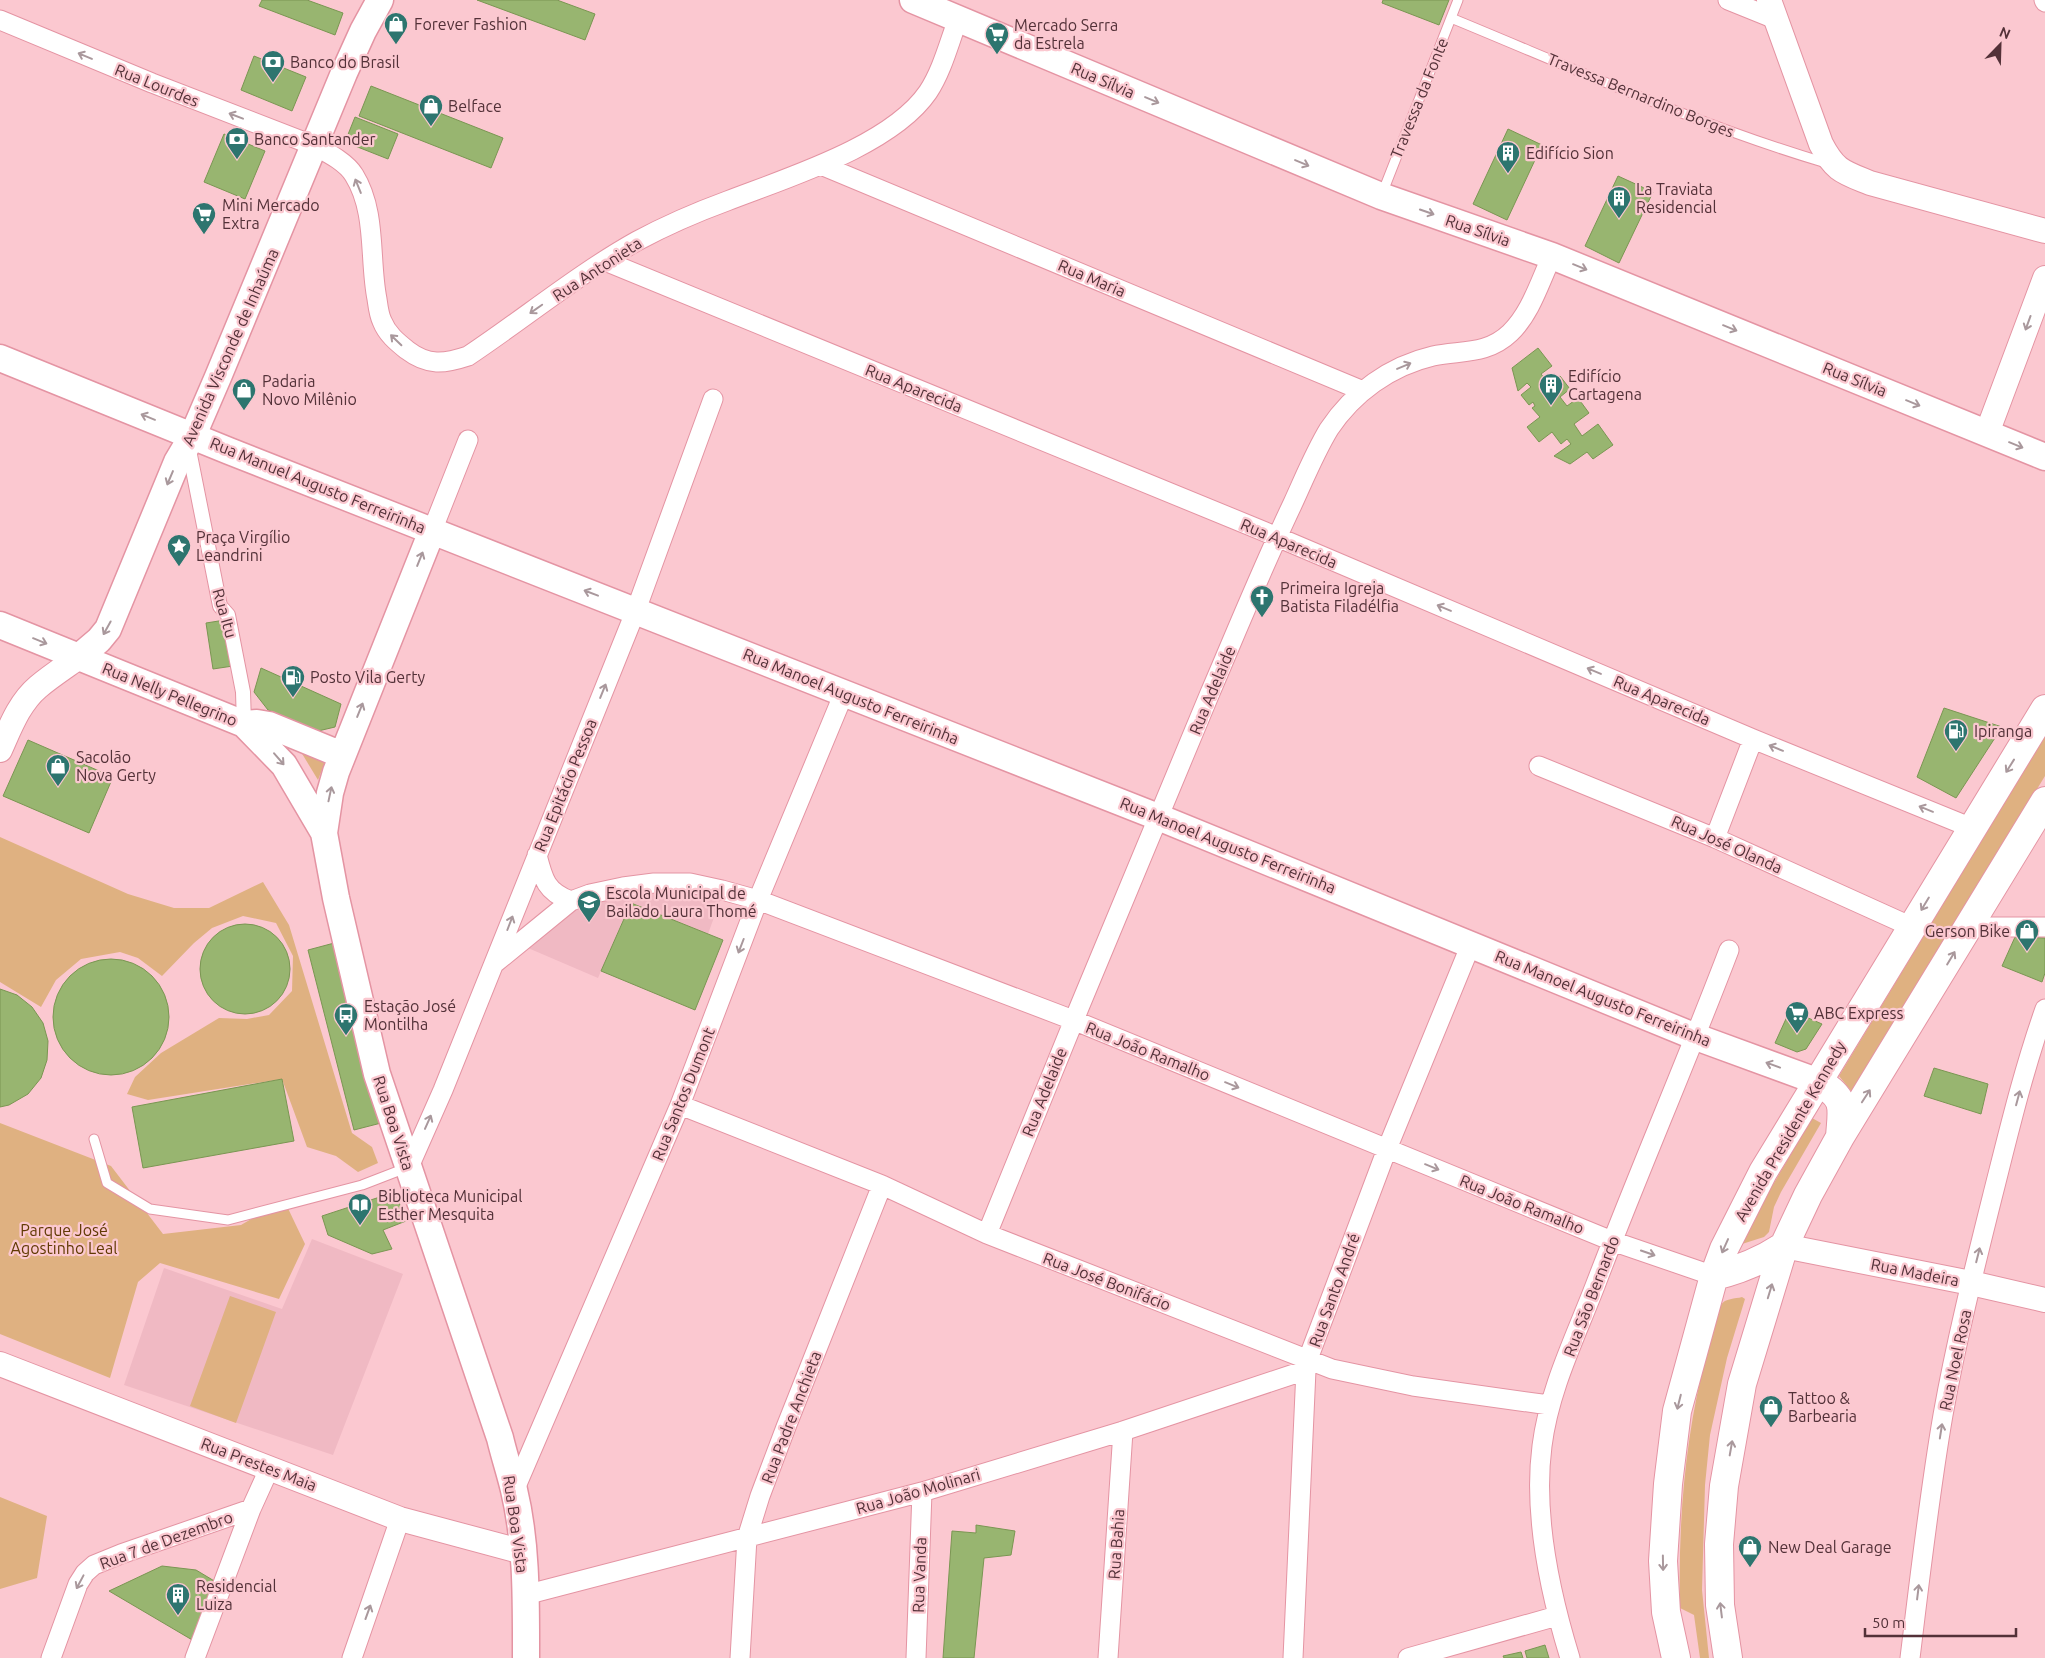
<svg xmlns="http://www.w3.org/2000/svg" width="2045" height="1658" font-family="Ubuntu,sans-serif">
<style>
.built{fill:#f0b9c3}
.green{fill:#dfb181}
.building{fill:#98b570;stroke:#7a9652}
.lines{fill:none;stroke-linecap:round;stroke-linejoin:round}
.service-casing{stroke:#e494a3;stroke-width:11}
.pedestrian-casing{stroke:#e494a3;stroke-width:16}
.minor-casing{stroke:#e494a3;stroke-width:21}
.tertiary-casing{stroke:#e494a3;stroke-width:26}
.secondary-casing{stroke:#e494a3;stroke-width:29}
.primary-casing{stroke:#e494a3;stroke-width:30}
.service{stroke:#fff;stroke-width:9}
.pedestrian{stroke:#fff;stroke-width:14}
.minor{stroke:#fff;stroke-width:19}
.tertiary{stroke:#fff;stroke-width:24}
.secondary{stroke:#fff;stroke-width:26}
.primary{stroke:#fff;stroke-width:28}
.oneway{stroke:#a9989c}
.labels{text-anchor:middle;stroke-width:4.5;stroke-linejoin:round;paint-order:stroke}
.poi-label{font-size:16px;fill:#533138;stroke:#fbc8d0;text-anchor:start}
.street-label{font-size:16px;fill:#533138;stroke:#fbc8d0}
.park-label{font-size:16px;fill:#613a03;stroke:#fbc8d0}
</style>
<rect width="100%" height="100%" fill="#fbc8d0"/>
<path class="built" d="M663,888L721,898L708,934L630,903L598,978L528,948L569,912L620,890Z
M312,1239L403,1274L333,1455L124,1385L164,1268L282,1309Z"/>
<path class="green" d="M2045,735V776L1852,1092L1839,1076Z
M298,747L327,757L318,780Z
M0,837L128,894L174,908H209L263,882L289,925L352,1133L372,1147L378,1163L358,1172L336,1156L307,1147L282,1079L148,1100L127,1094L135,1077L161,1053L219,1018L247,1019L269,1015L292,991L293,956L276,923L243,916L212,928L194,943L162,976L138,958L120,952L81,959L56,980L41,1007L0,982Z
M1812,1118L1821,1123L1781,1192L1774,1207L1769,1232L1764,1237L1742,1244L1771,1188Z
M0,1123L111,1166L163,1234L241,1225L284,1200L305,1244L279,1299L160,1263L138,1282L110,1378L0,1334Z
M230,1296L276,1312L236,1423L190,1406Z
M1742,1297L1745,1299L1727,1358L1710,1435L1705,1485L1702,1590L1709,1658H1700L1694,1615L1680,1608C1678,1521 1685,1436 1707,1352C1711,1339 1714,1315 1721,1305C1725,1298 1735,1299 1742,1297Z
M0,1497L47,1516L37,1578L0,1589Z"/>
<path class="building" d="M262,0H307L343,13L335,35L259,6Z
M477,0H557L595,14L585,40Z
M1383,0H1449L1439,25L1382,3Z
M254,56L306,77L292,111L241,90Z
M371,86L503,138L491,168L359,116Z
M355,117L398,134L388,159L345,142Z
M1508,129L1542,145L1507,220L1473,204Z
M224,134L265,151L245,199L204,182Z
M1618,176L1653,192L1619,263L1585,246Z
M1538,348L1552,366L1541,374L1549,384L1560,376L1570,389L1560,397L1567,406L1578,398L1589,413L1574,424L1582,436L1598,424L1613,445L1593,459L1587,452L1570,464L1554,456L1571,444L1567,439L1561,444L1552,432L1539,442L1527,427L1540,417L1532,408L1535,406L1533,402L1529,405L1521,395L1531,387L1527,383L1518,391L1512,368Z
M225,620L233,666L213,669L206,623Z
M261,668L341,704L335,727L318,731L268,710L254,692Z
M1944,708L2002,727L1956,798L1917,777Z
M28,740L113,777L89,833L3,796Z
M631,903L723,940L695,1010L601,971Z
M200 969a45 45 0 1 1 90 0a45 45 0 1 1-90 0Z
M2015,937L2045,938V973L2042,982L2002,966Z
M338,942L385,1122L354,1130L308,950Z
M53 1017a58 58 0 1 1 116 0a58 58 0 1 1-116 0Z
M0,989L17,995L32,1007L43,1023L48,1041L47,1060L41,1078L28,1094L9,1105L0,1107Z
M1790,1010L1822,1024L1806,1049L1797,1052L1775,1043Z
M1934,1068L1988,1084L1981,1114L1924,1096Z
M282,1079L294,1141L143,1168L132,1107Z
M395,1192L406,1221L383,1230L392,1249L372,1254L328,1235L322,1216Z
M976,1525L1015,1531L1011,1555L984,1558L974,1658H943L952,1531L976,1533Z
M162,1566L196,1570L216,1582L194,1641L109,1591Z
M1545,1645L1549,1658H1527L1525,1651Z
M1521,1652L1523,1658H1504L1503,1656Z"/>
<g class="lines">
<g class="service-casing">
<path id="service" d="M1451,18C1575,69 1698,125 1826,163
M1382,194L1458,0
M94,1139L107,1183L150,1209L228,1220L362,1185L406,1168"/>
</g>
<g class="pedestrian-casing">
<path id="pedestrian" d="M188,445L220,606L228,615L243,692L244,724"/>
</g>
<g class="minor-casing">
<path id="minor" d="M1728,0L1775,19
M2044,0L2045,2
M0,20L152,83L315,146C328,153 346,162 354,175C377,212 369,259 377,299C378,306 379,315 382,321C387,334 397,342 407,350C428,366 444,364 468,356C525,318 578,274 637,241C665,226 697,212 727,201C786,178 891,146 928,92C942,71 949,43 958,19
M821,165L1363,391
M605,261L1263,531L1753,739L1972,828
M432,531L468,440
M1539,766L1715,838L1912,927
M1715,838L1753,739
M537,855C543,879 546,892 571,901
M1969,927H2045
M495,963L571,901L590,894L623,887L654,883H690L722,890L758,900L1073,1020L1612,1241L1714,1276
M680,1105L882,1185L987,1234L1332,1369L1413,1386L1549,1405
M409,1167L443,1090L636,610L713,399
M987,1234C1060,1053 1134,873 1210,693C1237,630 1263,566 1293,503C1304,479 1315,452 1329,429C1353,393 1390,366 1433,356C1461,350 1487,355 1510,333C1531,313 1540,281 1552,256
M514,1491L680,1105L758,900L844,693
M525,1595L922,1492L1123,1431L1306,1370
M51,1658L78,1584L85,1573L94,1565L121,1554L251,1509
M195,1658L251,1509L270,1467
M352,1658L400,1519
M740,1658L747,1538L760,1496L786,1427L882,1185
M916,1658L922,1492
M1108,1658L1123,1431
M1293,1658L1306,1370L1308,1359L1387,1149L1471,944
M1408,1658L1557,1616
M1570,1658C1550,1593 1533,1515 1542,1446C1549,1390 1575,1338 1595,1286C1638,1173 1686,1063 1729,950
M1910,1658C1920,1577 1929,1496 1943,1415C1956,1342 1974,1270 1992,1198C2008,1135 2023,1071 2045,1009"/>
</g>
<g class="tertiary-casing">
<path id="tertiary" d="M1769,0L1821,144C1835,171 1843,172 1870,183L2045,231
M1987,433L2045,278
M0,750C10,728 19,703 38,687C51,676 65,667 79,657
M1784,1246L1971,1283L2045,1300
M0,1364L400,1519L523,1552"/>
</g>
<g class="secondary-casing">
<path id="secondary" d="M913,0L1381,196L1552,256L2045,457
M0,358L229,451L1158,817L1696,1037L1819,1082
M0,625L244,724L257,723L269,725L342,755
M79,657L99,640L108,629L177,462L193,435L218,377L344,73L363,31L380,0
M244,724L284,765L324,833L336,898L377,1074L500,1438C504,1455 510,1473 514,1490C527,1544 526,1602 526,1658
M324,833L330,793L336,772L432,531"/>
</g>
<g class="primary-casing">
<path id="primary" d="M1819,1082C1847,1099 1842,1107 1840,1137
M1714,1276C1740,1270 1761,1261 1784,1246
M1676,1658L1666,1612L1663,1561L1668,1484L1677,1411L1714,1276L1724,1249L1763,1172L2045,709
M1728,1658L1720,1605L1719,1544L1724,1486L1742,1384L1784,1246L1808,1195L1840,1137L2045,801"/>
</g>
<use href="#service" class="service"/>
<use href="#pedestrian" class="pedestrian"/>
<use href="#minor" class="minor"/>
<use href="#tertiary" class="tertiary"/>
<use href="#secondary" class="secondary"/>
<use href="#primary" class="primary"/>
</g>
<defs><path id="oneway-shaft" d="M-6 0H5M1.5-3L5.5 0L1.5 3" fill="none" stroke-width="1.6" stroke-linecap="round" stroke-linejoin="round" transform="scale(1.25)"/></defs>
<g class="oneway">
<use href="#oneway-shaft" transform="translate(85 56) rotate(-157)"/>
<use href="#oneway-shaft" transform="translate(1152 100) rotate(23)"/>
<use href="#oneway-shaft" transform="translate(236 116) rotate(-159)"/>
<use href="#oneway-shaft" transform="translate(1302 163) rotate(23)"/>
<use href="#oneway-shaft" transform="translate(358 186) rotate(-112)"/>
<use href="#oneway-shaft" transform="translate(1427 212) rotate(19)"/>
<use href="#oneway-shaft" transform="translate(1580 267) rotate(22)"/>
<use href="#oneway-shaft" transform="translate(536 309) rotate(145)"/>
<use href="#oneway-shaft" transform="translate(2028 323) rotate(110)"/>
<use href="#oneway-shaft" transform="translate(1730 328) rotate(22)"/>
<use href="#oneway-shaft" transform="translate(396 340) rotate(-136)"/>
<use href="#oneway-shaft" transform="translate(1404 366) rotate(-23)"/>
<use href="#oneway-shaft" transform="translate(1913 403) rotate(22)"/>
<use href="#oneway-shaft" transform="translate(148 417) rotate(-158)"/>
<use href="#oneway-shaft" transform="translate(2016 445) rotate(22)"/>
<use href="#oneway-shaft" transform="translate(170 478) rotate(113)"/>
<use href="#oneway-shaft" transform="translate(420 559) rotate(-68)"/>
<use href="#oneway-shaft" transform="translate(591 593) rotate(-159)"/>
<use href="#oneway-shaft" transform="translate(1444 608) rotate(-157)"/>
<use href="#oneway-shaft" transform="translate(107 628) rotate(119)"/>
<use href="#oneway-shaft" transform="translate(40 641) rotate(22)"/>
<use href="#oneway-shaft" transform="translate(1594 671) rotate(-157)"/>
<use href="#oneway-shaft" transform="translate(603 691) rotate(-68)"/>
<use href="#oneway-shaft" transform="translate(360 710) rotate(-68)"/>
<use href="#oneway-shaft" transform="translate(1776 748) rotate(-158)"/>
<use href="#oneway-shaft" transform="translate(279 759) rotate(49)"/>
<use href="#oneway-shaft" transform="translate(2010 766) rotate(122)"/>
<use href="#oneway-shaft" transform="translate(330 794) rotate(-78)"/>
<use href="#oneway-shaft" transform="translate(1926 809) rotate(-158)"/>
<use href="#oneway-shaft" transform="translate(1925 904) rotate(121)"/>
<use href="#oneway-shaft" transform="translate(510 923) rotate(-69)"/>
<use href="#oneway-shaft" transform="translate(741 946) rotate(111)"/>
<use href="#oneway-shaft" transform="translate(1951 958) rotate(-59)"/>
<use href="#oneway-shaft" transform="translate(1773 1065) rotate(-160)"/>
<use href="#oneway-shaft" transform="translate(1232 1085) rotate(22)"/>
<use href="#oneway-shaft" transform="translate(1866 1096) rotate(-57)"/>
<use href="#oneway-shaft" transform="translate(2018 1098) rotate(-75)"/>
<use href="#oneway-shaft" transform="translate(428 1122) rotate(-66)"/>
<use href="#oneway-shaft" transform="translate(1432 1167) rotate(22)"/>
<use href="#oneway-shaft" transform="translate(1725 1246) rotate(114)"/>
<use href="#oneway-shaft" transform="translate(1648 1253) rotate(19)"/>
<use href="#oneway-shaft" transform="translate(1978 1255) rotate(-76)"/>
<use href="#oneway-shaft" transform="translate(1770 1291) rotate(-73)"/>
<use href="#oneway-shaft" transform="translate(1679 1402) rotate(104)"/>
<use href="#oneway-shaft" transform="translate(1941 1431) rotate(-81)"/>
<use href="#oneway-shaft" transform="translate(1731 1448) rotate(-80)"/>
<use href="#oneway-shaft" transform="translate(1663 1563) rotate(89)"/>
<use href="#oneway-shaft" transform="translate(80 1582) rotate(118)"/>
<use href="#oneway-shaft" transform="translate(1918 1592) rotate(-83)"/>
<use href="#oneway-shaft" transform="translate(1721 1610) rotate(-97)"/>
<use href="#oneway-shaft" transform="translate(368 1612) rotate(-70)"/>
</g>
<defs>
<g id="shop-pin" transform="scale(1.25)"><path d="M0 17L-7.5 6A9.5 9.5 0 1 1 7.5 6Z" fill="#2d756f" stroke="#fbc8d0"/><path d="M-5-2.5h2.3a2.7 3.5 0 0 1 5.4 0H5L5.5 6h-11ZM-1.5-2.5h3a1.5 2.3 0 0 0-3 0Z" fill="#fff"/></g>
<g id="supermarket-pin" transform="scale(1.25)"><path d="M0 17L-7.5 6A9.5 9.5 0 1 1 7.5 6Z" fill="#2d756f" stroke="#fbc8d0"/><path d="M-6-5.5h2.5l.6 2H6L4.5 2H-2.5L-4.4-4H-6ZM-1.5 3.2a1.3 1.3 0 1 0 .1 0ZM3 3.2a1.3 1.3 0 1 0 .1 0Z" fill="#fff"/></g>
<g id="bank-pin" transform="scale(1.25)"><path d="M0 17L-7.5 6A9.5 9.5 0 1 1 7.5 6Z" fill="#2d756f" stroke="#fbc8d0"/><path d="M-6-4H6V4H-6ZM0-2.3a2.3 2.3 0 1 0 0 4.6a2.3 2.3 0 1 0 0-4.6Z" fill="#fff"/></g>
<g id="building-pin" transform="scale(1.25)"><path d="M0 17L-7.5 6A9.5 9.5 0 1 1 7.5 6Z" fill="#2d756f" stroke="#fbc8d0"/><path d="M-4-6H4V6H1V3H-1V6H-4ZM-2.5-4.3h1.7v1.8h-1.7ZM.8-4.3h1.7v1.8H.8ZM-2.5-1h1.7V.8h-1.7ZM.8-1h1.7V.8H.8Z" fill="#fff"/></g>
<g id="sight-pin" transform="scale(1.25)"><path d="M0 17L-7.5 6A9.5 9.5 0 1 1 7.5 6Z" fill="#2d756f" stroke="#fbc8d0"/><path d="M0-6L1.8-2.2L6-1.7L2.9 1.2L3.7 5.4L0 3.3L-3.7 5.4L-2.9 1.2L-6-1.7L-1.8-2.2Z" fill="#fff"/></g>
<g id="church-pin" transform="scale(1.25)"><path d="M0 17L-7.5 6A9.5 9.5 0 1 1 7.5 6Z" fill="#2d756f" stroke="#fbc8d0"/><path d="M-1.2-6h2.4v3.5h3.3v2.4h-3.3V6h-2.4V-.1h-3.3v-2.4h3.3Z" fill="#fff"/></g>
<g id="fuel-pin" transform="scale(1.25)"><path d="M0 17L-7.5 6A9.5 9.5 0 1 1 7.5 6Z" fill="#2d756f" stroke="#fbc8d0"/><path d="M-5.5-6h7V0h2V4h1.3V-2.5L3-4.5l.8-.8L6-3V5H2.5V1h-1V6h-7ZM-4.2-4.7v3.2H.2V-4.7Z" fill="#fff"/></g>
<g id="school-pin" transform="scale(1.25)"><path d="M0 17L-7.5 6A9.5 9.5 0 1 1 7.5 6Z" fill="#2d756f" stroke="#fbc8d0"/><path d="M0-5L7-2L0 1L-7-2ZM-4 1L0 2.5L4 1V4Q0 6-4 4Z" fill="#fff"/></g>
<g id="bus-pin" transform="scale(1.25)"><path d="M0 17L-7.5 6A9.5 9.5 0 1 1 7.5 6Z" fill="#2d756f" stroke="#fbc8d0"/><path d="M-5-6H5V4H4V6H2V4H-2V6H-4V4H-5ZM-3.5-4V0h7V-4ZM-3.5 1.2v1.5H-2V1.2ZM2 1.2v1.5H3.5V1.2Z" fill="#fff"/></g>
<g id="library-pin" transform="scale(1.25)"><path d="M0 17L-7.5 6A9.5 9.5 0 1 1 7.5 6Z" fill="#2d756f" stroke="#fbc8d0"/><path d="M-6-4Q-3-5.5-.7-3.5V5Q-3 3-6 4ZM6-4Q3-5.5 .7-3.5V5Q3 3 6 4Z" fill="#fff"/></g>
</defs>
<g fill-rule="evenodd">
<use href="#shop-pin" x="396" y="24"/>
<use href="#supermarket-pin" x="997" y="34"/>
<use href="#bank-pin" x="273" y="62"/>
<use href="#shop-pin" x="431" y="106"/>
<use href="#bank-pin" x="237" y="139"/>
<use href="#building-pin" x="1508" y="153"/>
<use href="#building-pin" x="1619" y="198"/>
<use href="#supermarket-pin" x="204" y="214"/>
<use href="#building-pin" x="1551" y="385"/>
<use href="#shop-pin" x="244" y="390"/>
<use href="#sight-pin" x="179" y="546"/>
<use href="#church-pin" x="1262" y="597"/>
<use href="#fuel-pin" x="293" y="677"/>
<use href="#fuel-pin" x="1956" y="731"/>
<use href="#shop-pin" x="58" y="766"/>
<use href="#school-pin" x="589" y="902"/>
<use href="#shop-pin" x="2027" y="931"/>
<use href="#supermarket-pin" x="1797" y="1013"/>
<use href="#bus-pin" x="346" y="1015"/>
<use href="#library-pin" x="360" y="1205"/>
<use href="#shop-pin" x="1771" y="1407"/>
<use href="#shop-pin" x="1750" y="1547"/>
<use href="#building-pin" x="178" y="1595"/>
</g>
<g class="labels">
<g class="poi-label">
<text x="414" y="30">Forever Fashion</text>
<text x="1014" y="31">Mercado Serra<tspan x="1014" dy="18">da Estrela</tspan></text>
<text x="290" y="68">Banco do Brasil</text>
<text x="448" y="112">Belface</text>
<text x="254" y="145">Banco Santander</text>
<text x="1526" y="159">Edifício Sion</text>
<text x="1636" y="195">La Traviata<tspan x="1636" dy="18">Residencial</tspan></text>
<text x="222" y="211">Mini Mercado<tspan x="222" dy="18">Extra</tspan></text>
<text x="1568" y="382">Edifício<tspan x="1568" dy="18">Cartagena</tspan></text>
<text x="262" y="387">Padaria<tspan x="262" dy="18">Novo Milênio</tspan></text>
<text x="196" y="543">Praça Virgílio<tspan x="196" dy="18">Leandrini</tspan></text>
<text x="1280" y="594">Primeira Igreja<tspan x="1280" dy="18">Batista Filadélfia</tspan></text>
<text x="310" y="683">Posto Vila Gerty</text>
<text x="1974" y="737">Ipiranga</text>
<text x="76" y="763">Sacolão<tspan x="76" dy="18">Nova Gerty</tspan></text>
<text x="606" y="899">Escola Municipal de<tspan x="606" dy="18">Bailado Laura Thomé</tspan></text>
<text x="2010" y="937" text-anchor="end">Gerson Bike</text>
<text x="364" y="1012">Estação José<tspan x="364" dy="18">Montilha</tspan></text>
<text x="1814" y="1019">ABC Express</text>
<text x="378" y="1202">Biblioteca Municipal<tspan x="378" dy="18">Esther Mesquita</tspan></text>
<text x="1788" y="1404">Tattoo &amp;<tspan x="1788" dy="18">Barbearia</tspan></text>
<text x="1768" y="1553">New Deal Garage</text>
<text x="196" y="1592">Residencial<tspan x="196" dy="18">Luiza</tspan></text>
</g>
<g class="street-label">
<text transform="translate(1103 80) rotate(23)" y="6">Rua Sílvia</text>
<text transform="translate(157 85) rotate(22)" y="6">Rua Lourdes</text>
<text transform="translate(1641 95) rotate(22)" y="6">Travessa Bernardino Borges</text>
<text transform="translate(1419 98) rotate(-68)" y="6">Travessa da Fonte</text>
<text transform="translate(1478 230) rotate(19)" y="6">Rua Sílvia</text>
<text transform="translate(597 269) rotate(-33)" y="6">Rua Antonieta</text>
<text transform="translate(1092 278) rotate(23)" y="6">Rua Maria</text>
<text transform="translate(230 347) rotate(-66)" y="6">Avenida Visconde de Inhaúma</text>
<text transform="translate(1855 379) rotate(22)" y="6">Rua Sílvia</text>
<text transform="translate(914 388) rotate(22)" y="6">Rua Aparecida</text>
<text transform="translate(318 485) rotate(22)" y="6">Rua Manuel Augusto Ferreirinha</text>
<text transform="translate(1289 543) rotate(23)" y="6">Rua Aparecida</text>
<text transform="translate(225 613) rotate(74)" y="6">Rua Itu</text>
<text transform="translate(1212 690) rotate(-67)" y="6">Rua Adelaide</text>
<text transform="translate(170 694) rotate(22)" y="6">Rua Nelly Pellegrino</text>
<text transform="translate(851 696) rotate(22)" y="6">Rua Manoel Augusto Ferreirinha</text>
<text transform="translate(1662 700) rotate(23)" y="6">Rua Aparecida</text>
<text transform="translate(565 785) rotate(-68)" y="6">Rua Epitácio Pessoa</text>
<text transform="translate(1727 844) rotate(24)" y="6">Rua José Olanda</text>
<text transform="translate(1228 845) rotate(22)" y="6">Rua Manoel Augusto Ferreirinha</text>
<text transform="translate(1603 998) rotate(22)" y="6">Rua Manoel Augusto Ferreirinha</text>
<text transform="translate(1148 1051) rotate(22)" y="6">Rua João Ramalho</text>
<text transform="translate(1044 1092) rotate(-68)" y="6">Rua Adelaide</text>
<text transform="translate(683 1094) rotate(-68)" y="6">Rua Santos Dumont</text>
<text transform="translate(394 1123) rotate(72)" y="6">Rua Boa Vista</text>
<text transform="translate(1790 1131) rotate(-60)" y="6">Avenida Presidente Kennedy</text>
<text transform="translate(1522 1204) rotate(22)" y="6">Rua João Ramalho</text>
<text transform="translate(1915 1272) rotate(11)" y="6">Rua Madeira</text>
<text transform="translate(1107 1281) rotate(21)" y="6">Rua José Bonifácio</text>
<text transform="translate(1334 1290) rotate(-70)" y="6">Rua Santo André</text>
<text transform="translate(1591 1296) rotate(-69)" y="6">Rua São Bernardo</text>
<text transform="translate(1955 1360) rotate(-78)" y="6">Rua Noel Rosa</text>
<text transform="translate(791 1417) rotate(-69)" y="6">Rua Padre Anchieta</text>
<text transform="translate(259 1464) rotate(21)" y="6">Rua Prestes Maia</text>
<text transform="translate(918 1491) rotate(-16)" y="6">Rua João Molinari</text>
<text transform="translate(516 1524) rotate(82)" y="6">Rua Boa Vista</text>
<text transform="translate(166 1540) rotate(-20)" y="6">Rua 7 de Dezembro</text>
<text transform="translate(1116 1544) rotate(-86)" y="6">Rua Bahia</text>
<text transform="translate(919 1575) rotate(-88)" y="6">Rua Vanda</text>
</g>
<g class="park-label">
<text x="64" y="1236">Parque José<tspan x="64" dy="18">Agostinho Leal</tspan></text>
</g>
</g>
<g transform="translate(2000 45) rotate(23)" stroke="#fbc8d0" stroke-width="4" paint-order="stroke">
<path d="M0-4L9 19L0 12L-9 19Z" fill="#533138"/>
<text y="-8" font-size="14" font-weight="bold" text-anchor="middle" fill="#533138">N</text>
</g>
<path d="M1865 1628v8h151v-8" fill="none" stroke="#533138" stroke-width="2.5"/>
<text x="1872" y="1628" font-size="15" fill="#533138" stroke="#fbc8d0" stroke-width="4" paint-order="stroke">50 m</text>
</svg>
